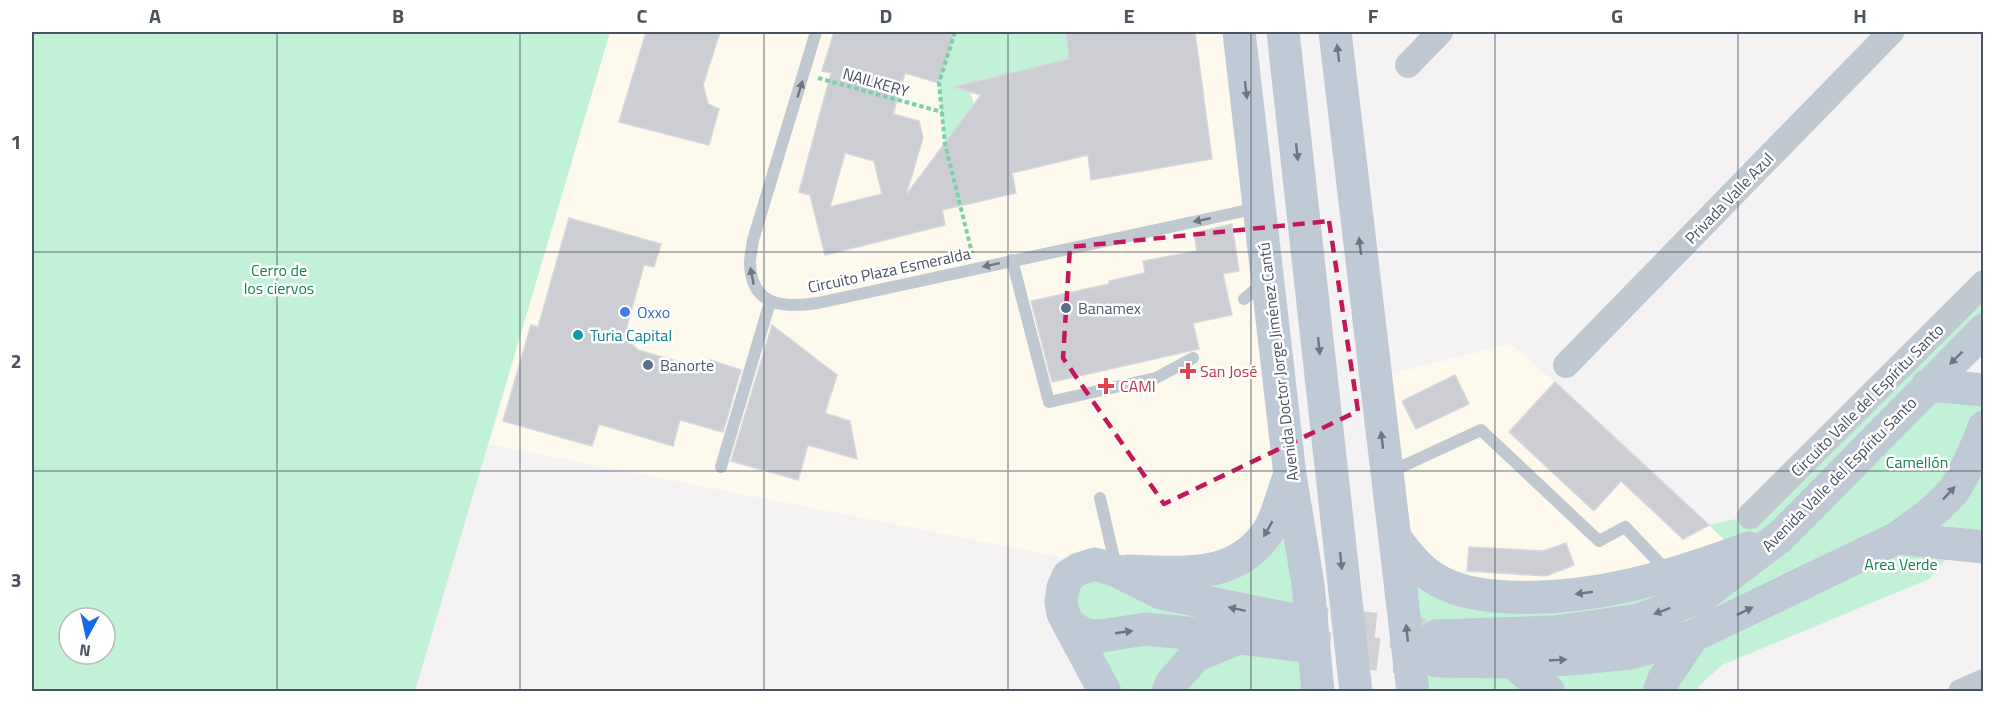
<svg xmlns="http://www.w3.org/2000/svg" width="2015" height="723" font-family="'Titillium Web',sans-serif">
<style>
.commercial{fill:#fdf9ed}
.green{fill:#c1f1d6;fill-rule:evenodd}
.building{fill:#ccced4;stroke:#d6d8dd;stroke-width:1.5;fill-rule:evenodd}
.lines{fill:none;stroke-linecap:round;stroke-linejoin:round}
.secondary-tunnel{stroke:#d2d2d5;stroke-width:33;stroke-dasharray:33 16;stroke-linecap:butt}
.path{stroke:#78d1a8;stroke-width:4;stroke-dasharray:4.5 3;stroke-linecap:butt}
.lane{stroke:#c0c9d1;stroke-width:12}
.street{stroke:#c0c9d1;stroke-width:26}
.secondary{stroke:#c0cad6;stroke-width:33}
.oneway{fill:#6d7783}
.oneway2{fill:#6d7782}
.marked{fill:none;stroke:#c2185b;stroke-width:4.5;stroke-dasharray:12 8;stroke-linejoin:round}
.grid{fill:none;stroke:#495460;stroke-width:1.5;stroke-opacity:0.55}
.service-dot{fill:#5c6f8a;stroke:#fff;stroke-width:2}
.shop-dot{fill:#3f7fe0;stroke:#fff;stroke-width:2}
.culture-dot{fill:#0f9aa8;stroke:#fff;stroke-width:2}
.health-dot{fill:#e0444e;stroke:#fff;stroke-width:2}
.labels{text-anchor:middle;stroke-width:5;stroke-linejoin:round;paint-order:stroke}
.street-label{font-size:16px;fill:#495460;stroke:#fff}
.park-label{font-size:16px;fill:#158652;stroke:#fff}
.service-label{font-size:16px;fill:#4e5e75;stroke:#fff;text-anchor:start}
.shop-label{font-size:16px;fill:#366cbe;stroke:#fff;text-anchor:start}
.culture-label{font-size:16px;fill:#0d838f;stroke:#fff;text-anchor:start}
.health-label{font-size:16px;fill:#be3a42;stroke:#fff;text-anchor:start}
.neatline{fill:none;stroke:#495460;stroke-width:2}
.grid-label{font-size:20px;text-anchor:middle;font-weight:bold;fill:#495460}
</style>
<rect width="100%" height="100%" fill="#f4f2f2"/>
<path class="commercial" d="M610,32H1239L1290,475L1242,559L1095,564L489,444Z
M1511,344L1555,382L1737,552L1492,596L1396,539L1375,378Z"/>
<path class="green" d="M32,32H610L415,691H32ZM69,618H105V654H69Z
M955,32H1066L1069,59L968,83L974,105L945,144L939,83Z
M1983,283V330L1928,385L1983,390V531L1919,522L1959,543L1929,579L1722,665L1699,686L1697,691H1413L1436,636L1404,605L1396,539L1492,596L1737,552L1709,525L1750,516Z
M1290,475L1318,691H1105L1068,576L1242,559Z"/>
<path class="building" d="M646,32H720L703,85L708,104L719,109L709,145L619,122Z
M834,32H955L939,83L905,73L893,114L919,121L923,138L906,195L981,95L953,87L1069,59L1066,32H1195L1212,159L1091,180L1088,155L1012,173L1016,193L942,210L945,225L825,255L810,195L799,192L831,73L822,71ZM845,153L874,161L882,194L830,207Z
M569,218L661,244L654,267L644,265L627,326L630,342L638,350L707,370L710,360L741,370L723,432L680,420L673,446L599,424L592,446L503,421L531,325L538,327Z
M1232,224L1239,271L1223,274L1232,315L1193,323L1199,349L1052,382L1031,301L1109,284V281L1145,273L1143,261L1197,251L1194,233Z
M772,325L837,375L825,413L850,421L857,459L808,445L798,480L731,461Z
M1455,375L1469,404L1416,429L1402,401Z
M1555,382L1709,525L1683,539L1621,481L1594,511L1509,432Z
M1566,543L1574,565L1546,576L1467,571L1469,547L1543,551Z"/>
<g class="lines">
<path class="secondary-tunnel" d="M1294,620L1434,636
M1297,645L1435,661"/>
<path class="path" d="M955,32L939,83L945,144L972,253
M818,78L942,112"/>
<path class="lane" d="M816,32L753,240C752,248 750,256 750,263C751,307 785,308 818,303L1258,208
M1012,260L1049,402L1156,378L1193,358
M1244,299L1264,282
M721,467L770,302
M1388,473L1481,430L1599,541L1625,527L1668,572
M1100,498L1116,567"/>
<path class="street" d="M1408,65L1440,32
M1566,365L1891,32
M1750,516L1984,283
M1961,692L1984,682"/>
<path class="secondary" d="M1239,32L1290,475L1308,584L1318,692
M1283,32L1356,692
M1335,32L1413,692
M1928,385L1984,390
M1897,538L1984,547
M1396,539C1407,554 1418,568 1434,578C1455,592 1484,596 1508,597C1592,601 1671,577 1749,548
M1128,571C1181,572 1233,581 1267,533C1276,521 1283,492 1289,477
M1294,620L1161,593L1117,571L1095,564L1079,569L1068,576L1063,588L1061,602L1063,613L1069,625L1085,635L1102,636L1145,629L1240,638L1297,645
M1069,625L1105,692
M1436,636L1555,632L1639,620L1702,596L1781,536L1984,330
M1437,661L1512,662L1571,659L1630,653L1693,636L1897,538C1915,525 1940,508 1954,490C1964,475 1978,444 1984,427
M1512,662L1549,692
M1168,692L1171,684L1195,656L1236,639
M1659,692L1664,679L1693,636"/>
</g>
<defs><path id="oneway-solid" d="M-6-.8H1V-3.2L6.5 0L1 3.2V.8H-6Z" transform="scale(1.5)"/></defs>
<g class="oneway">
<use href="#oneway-solid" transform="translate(1338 53) rotate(-97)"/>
<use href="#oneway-solid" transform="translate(1246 90) rotate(83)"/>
<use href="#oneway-solid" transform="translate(1297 152) rotate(84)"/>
<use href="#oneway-solid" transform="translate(1360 246) rotate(-97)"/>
<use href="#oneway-solid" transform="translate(1319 346) rotate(84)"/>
<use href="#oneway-solid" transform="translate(1956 358) rotate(135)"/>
<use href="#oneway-solid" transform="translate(1382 440) rotate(-97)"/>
<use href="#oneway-solid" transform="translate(1949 493) rotate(-47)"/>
<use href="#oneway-solid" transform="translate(1268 529) rotate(120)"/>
<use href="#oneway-solid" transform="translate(1341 561) rotate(84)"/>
<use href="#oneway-solid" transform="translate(1584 593) rotate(172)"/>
<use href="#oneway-solid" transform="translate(1237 609) rotate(-168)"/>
<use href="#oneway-solid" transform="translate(1662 611) rotate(159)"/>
<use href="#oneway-solid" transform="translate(1745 611) rotate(-26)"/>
<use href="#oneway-solid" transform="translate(1124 632) rotate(-8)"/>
<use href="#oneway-solid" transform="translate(1407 633) rotate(-96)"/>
<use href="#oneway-solid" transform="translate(1558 660) rotate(-3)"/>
</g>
<g class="oneway2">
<use href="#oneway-solid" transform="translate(800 89) rotate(-73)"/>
<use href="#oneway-solid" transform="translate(1202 220) rotate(168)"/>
<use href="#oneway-solid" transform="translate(991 265) rotate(168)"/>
<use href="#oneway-solid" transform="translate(752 276) rotate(-101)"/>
</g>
<path class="marked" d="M1329,221L1358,411L1164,504L1063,358L1070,247Z"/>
<path class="grid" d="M277,32V692M520,32V692M764,32V692M1008,32V692M1251,32V692M1495,32V692M1738,32V692M32,252H1984M32,471H1984"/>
<g class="service-dot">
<circle cx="1066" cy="308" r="6"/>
<circle cx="648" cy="365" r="6"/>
</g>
<circle class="shop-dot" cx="625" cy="312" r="6"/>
<circle class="culture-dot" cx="578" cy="335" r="6"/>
<g class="health-dot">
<path d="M1185 362h6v6h6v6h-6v6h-6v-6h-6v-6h6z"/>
<path d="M1103 377h6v6h6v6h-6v6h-6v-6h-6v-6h6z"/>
</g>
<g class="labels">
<g class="street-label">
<text transform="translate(876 82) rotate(16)" y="6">NAILKERY</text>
<text transform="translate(1729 198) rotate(-46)" y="6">Privada Valle Azul</text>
<text transform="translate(889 270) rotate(-12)" y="6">Circuito Plaza Esmeralda</text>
<text transform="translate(1278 362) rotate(-97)" y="6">Avenida Doctor Jorge Jiménez Cantú</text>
<text transform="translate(1867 400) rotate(-45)" y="6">Circuito Valle del Espíritu Santo</text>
<text transform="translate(1839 474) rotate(-45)" y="6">Avenida Valle del Espíritu Santo</text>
</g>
<g class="park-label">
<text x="279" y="276">Cerro de<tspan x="279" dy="18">los ciervos</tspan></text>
<text x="1917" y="468">Camellón</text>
<text x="1901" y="570">Area Verde</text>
</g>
<g class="service-label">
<text x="1078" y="314">Banamex</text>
<text x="660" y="371">Banorte</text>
</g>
<g class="shop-label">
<text x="637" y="318">Oxxo</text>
</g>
<g class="culture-label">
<text x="590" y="341">Turia Capital</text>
</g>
<g class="health-label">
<text x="1200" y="377">San José</text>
<text x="1120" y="392">CAMI</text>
</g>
</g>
<rect width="2015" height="723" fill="none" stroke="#ffffff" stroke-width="66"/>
<g transform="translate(87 636) rotate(188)"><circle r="28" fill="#ffffff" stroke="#b6bbbf" stroke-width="1.5"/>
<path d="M0-4.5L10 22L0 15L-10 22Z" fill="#166bea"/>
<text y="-9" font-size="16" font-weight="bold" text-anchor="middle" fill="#495460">N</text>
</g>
<rect x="33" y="33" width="1949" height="657" class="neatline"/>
<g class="grid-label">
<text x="155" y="23">A</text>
<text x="398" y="23">B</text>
<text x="642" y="23">C</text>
<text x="886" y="23">D</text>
<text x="1129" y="23">E</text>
<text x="1373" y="23">F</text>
<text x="1617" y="23">G</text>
<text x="1860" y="23">H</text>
<text x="16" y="149">1</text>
<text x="16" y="368">2</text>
<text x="16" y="587">3</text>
</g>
</svg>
